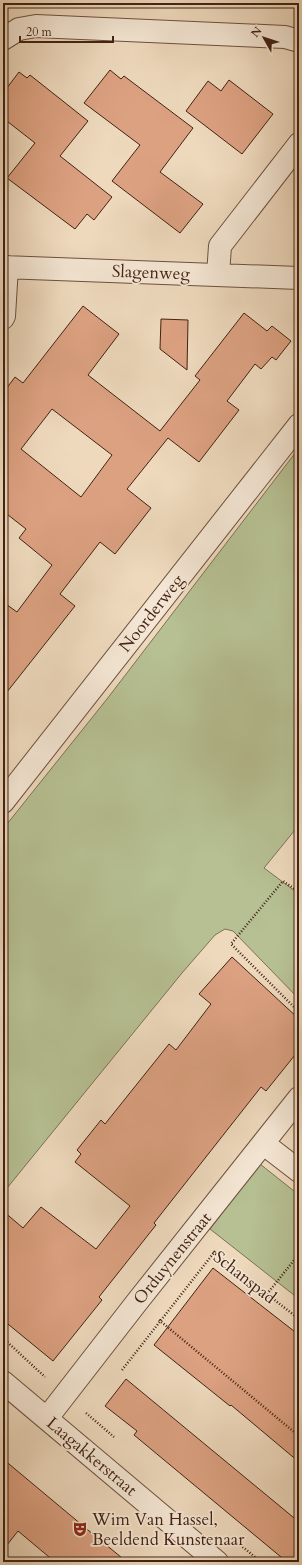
<svg xmlns="http://www.w3.org/2000/svg" width="302" height="1565" font-family="Cardo,serif">
<style>
.green{fill:#b6c093;stroke:#7c7153}
.building{fill:#dca181;stroke:#422213;fill-rule:evenodd}
.lines{fill:none;stroke-linecap:round;stroke-linejoin:round}
.street-casing{stroke:#6d503e;stroke-width:24}
.path{stroke:#422213;stroke-width:2.5;stroke-dasharray:1 2;stroke-linecap:butt}
.street{stroke:#f4e6d4;stroke-width:22}
.labels{text-anchor:middle;stroke-width:3.5;stroke-linejoin:round;paint-order:stroke}
.street-label{font-size:17px;fill:#422213;stroke:#f4e6d4}
.poi-label{font-size:17px;fill:#422213;stroke:#f4e6d4;text-anchor:start}
</style>
<rect width="100%" height="100%" fill="#eed9bd"/>
<filter id="stains"><feTurbulence type="fractalNoise" baseFrequency=".005" numOctaves="4"/><feColorMatrix values="0 0 0 0 .2 0 0 0 0 .09 0 0 0 0 .02 0 0 0 .5 -.17"/></filter>
<radialGradient id="worn" r=".72"><stop offset=".6" stop-color="#630" stop-opacity="0"/><stop offset="1" stop-color="#630" stop-opacity=".3"/></radialGradient>
<path class="green" d="M299,448V825L264,868L299,894V999L233,931L225,929L215,935L182,973L3,1193V829L107,699Z
M260,1164L299,1195V1299L210,1229Z"/>
<path class="building" d="M110,70L121,79L124,76L193,128L160,172L203,204L180,233L112,181L140,145L84,103Z
M19,72L27,78L30,75L88,121L60,156L112,197L94,220L87,214L75,229L7,178L35,143L3,118V93Z
M229,80L273,114L242,154L186,111L208,81L221,91Z
M83,306L119,334L88,375L160,431L200,380L195,376L244,313L267,331L272,326L291,341L276,360L272,357L261,369L255,364L227,401L239,410L199,462L168,438L127,489L151,508L115,554L100,542L60,594L75,606L3,697V602L17,612L52,565L19,538L26,529L3,511V393L15,377L23,383ZM52,409L112,455L81,497L21,449Z
M161,319L188,320L187,370L160,349Z
M232,957L299,1019V1050L266,1091L261,1087L154,1223L156,1225L99,1297L102,1300L53,1361L3,1320V1211L23,1228L41,1207L96,1249L130,1206L75,1162L81,1154L77,1150L101,1120L105,1124L169,1044L176,1050L211,1004L199,994Z
M213,1268L299,1335V1462L231,1405L230,1406L154,1345Z
M126,1379L299,1522V1562H287L134,1435L137,1431L105,1406Z
M3,1459L94,1535L127,1562H55L18,1531L3,1550Z"/>
<g class="lines">
<g class="street-casing">
<path id="street" d="M3,39L19,29L36,26L285,37L299,41
M3,267L299,278
M218,275L220,246L299,144
M3,318L4,316L7,267
M3,802L299,425
M264,1144L299,1171
M3,1382L217,1562
M47,1418L137,1302L299,1098"/>
</g>
<path class="path" d="M299,892L283,881L231,944L299,1012
M213,1252L299,1319
M267,1294L299,1254
M159,1320L299,1436
M3,1338L45,1377
M122,1370L216,1250
M86,1413L114,1437
M238,1543L261,1562"/>
<use href="#street" class="street"/>
</g>
<defs>
<g id="theatre-bare" transform="scale(1.2)"><path d="M-5-5.5Q0-4 5-5.5V0Q5 5 0 6Q-5 5-5 0ZM-3.3-2.5H-1v1.5H-3.3ZM1-2.5H3.3v1.5H1ZM-2.8 1Q0 5.5 2.8 1Z" fill="#8f2418" stroke="#f4e6d4" stroke-width="2.5" paint-order="stroke"/></g>
</defs>
<g fill-rule="evenodd">
<use href="#theatre-bare" x="80" y="1529"/>
</g>
<g class="labels">
<g class="street-label">
<text transform="translate(151 272) rotate(2)" y="6">Slagenweg</text>
<text transform="translate(151 613) rotate(-52)" y="6">Noorderweg</text>
<text transform="translate(172 1258) rotate(-51)" y="6">Orduynenstraat</text>
<text transform="translate(245 1277) rotate(38)" y="6">Schanspad</text>
<text transform="translate(92 1456) rotate(40)" y="6">Laagakkerstraat</text>
</g>
<g class="poi-label">
<text x="92" y="1525">Wim Van Hassel,<tspan x="92" dy="20">Beeldend Kunstenaar</tspan></text>
</g>
</g>
<rect width="302" height="1565" fill="none" stroke="#eed9bd" stroke-width="16"/>
<rect x="4" y="4" width="294" height="1557" fill="none" stroke="#422213" stroke-width="2"/>
<rect x="8" y="8" width="286" height="1549" fill="none" stroke="#422213"/>
<g transform="translate(264 38) rotate(309)" stroke="#f4e6d4" stroke-width="3" paint-order="stroke">
<path d="M0-3L7 15L0 10L-7 15Z" fill="#422213"/>
<text y="-6" font-size="11" font-weight="bold" text-anchor="middle" fill="#422213">N</text>
</g>
<path d="M20 36v6h93v-6" fill="none" stroke="#422213" stroke-width="2"/>
<text x="26" y="36" font-size="12" fill="#422213" stroke="#f4e6d4" stroke-width="3" paint-order="stroke">20 m</text>
<rect width="100%" height="100%" filter="url(#stains)"/>
<rect width="100%" height="100%" fill="url(#worn)"/>
</svg>
